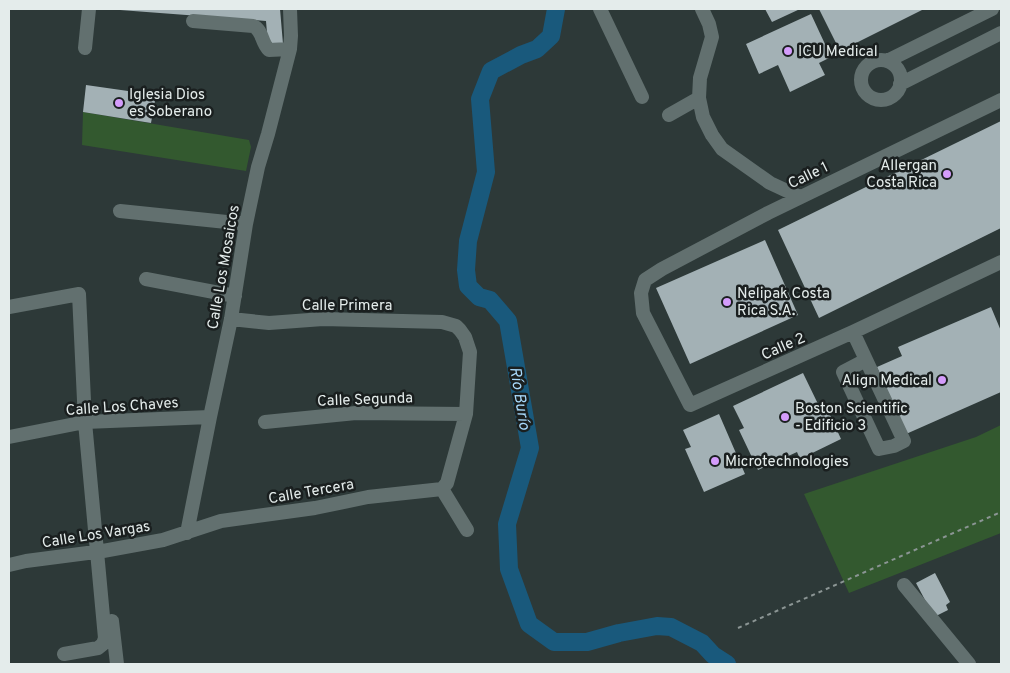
<svg xmlns="http://www.w3.org/2000/svg" width="1010" height="673" font-family="Overpass,sans-serif">
<style>
.green{fill:#33592f}
.lines{fill:none;stroke-linecap:round;stroke-linejoin:round}
.river{stroke:#19597c;stroke-width:18}
.building{fill:#a3b1b5}
.path{stroke:#8b9594;stroke-width:2;stroke-dasharray:4 4;stroke-linecap:butt}
.minor{stroke:#62706f;stroke-width:14}
.poi-dot{fill:#d49cfb;stroke:#1a1f1f;stroke-width:2}
.labels{text-anchor:middle;stroke-width:5;stroke-linejoin:round;paint-order:stroke}
.poi-label{font-size:15px;fill:#e4eceb;stroke:#1a1f1f;text-anchor:start}
.street-label{font-size:15px;fill:#e4eceb;stroke:#1a1f1f}
.water-label{font-size:16px;font-style:italic;fill:#a7d8fa;stroke:#1a1f1f}
</style>
<rect width="100%" height="100%" fill="#2d3938"/>
<path class="green" d="M83,112L249,140L251,147L246,171L82,145Z
M1001,425V533L849,593L804,494L976,437Z"/>
<g class="lines">
<path class="river" d="M556,9L551,36L537,49L521,55L491,71L480,99L486,172L468,241L466,270L468,286L479,297L490,300L508,321L530,448L507,524L509,569L529,624L554,642H587L619,633L657,626L671,627L702,643L713,655L727,664"/>
</g>
<path class="building" d="M120,9H280L283,44L268,45L266,21L120,10Z
M765,9H800L772,22Z
M819,9H924L840,51Z
M811,14L831,57L819,63L825,75L790,92L778,65L759,74L746,44Z
M86,85L156,95L151,123L83,112Z
M1001,121V228L819,318L778,230Z
M765,240L798,315L690,364L656,288Z
M991,307L1001,331V392L906,434L877,367L902,356L898,347Z
M803,373L818,404H825L841,439L800,459L797,452L758,470L739,430L744,428L733,406Z
M719,414L745,474L704,492L685,449L691,447L683,430Z
M935,573L950,602L946,605L948,610L934,617L916,583Z"/>
<g class="lines">
<path class="path" d="M738,628L1001,512"/>
<path class="minor" d="M600,9L642,97
M702,9L709,24L712,37L700,78L699,98L703,117L712,135L722,149L770,183L800,197
M193,21L253,26C263,30 261,43 269,50L290,49
M85,48L89,9
M861 80a20 20 0 1 1 40 0a20 20 0 1 1-40 0Z
M887,61L992,9
M900,84L1001,33
M1001,100L768,213L662,269L645,280L641,293L643,313L690,405L853,332L1001,262
M669,115L699,98
M120,211L246,224
M146,279L235,296
M9,307L79,294L85,422L105,638L103,644L98,648L64,654
M231,319L269,323L323,319L442,322L456,326L460,330L465,337L470,352L466,414L447,483L442,489
M853,332L904,441L894,446L879,449L843,372L866,360
M265,422L356,413L466,414
M9,437L85,422L210,417
M442,489L467,530
M187,533L210,417L231,319L246,224L258,167L268,134L290,49L291,36L290,9
M9,565L26,561L103,551L163,540L221,521L315,508L368,497L442,489
M904,585L969,664
M112,621L117,664"/>
</g>
<g class="poi-dot">
<circle cx="788" cy="51" r="5"/>
<circle cx="119" cy="103" r="5"/>
<circle cx="947" cy="174" r="5"/>
<circle cx="727" cy="302" r="5"/>
<circle cx="942" cy="380" r="5"/>
<circle cx="785" cy="417" r="5"/>
<circle cx="715" cy="461" r="5"/>
</g>
<g class="labels">
<g class="poi-label">
<text x="798" y="56">ICU Medical</text>
<text x="129" y="99">Iglesia Dios<tspan x="129" dy="17">es Soberano</tspan></text>
<text x="937" y="170" text-anchor="end">Allergan<tspan x="937" dy="17">Costa Rica</tspan></text>
<text x="737" y="298">Nelipak Costa<tspan x="737" dy="17">Rica S.A.</tspan></text>
<text x="932" y="385" text-anchor="end">Align Medical</text>
<text x="795" y="413">Boston Scientific<tspan x="795" dy="17">- Edificio 3</tspan></text>
<text x="725" y="466">Microtechnologies</text>
</g>
<g class="street-label">
<text transform="translate(808 175) rotate(-26)" y="5">Calle 1</text>
<text transform="translate(223 267) rotate(-80)" y="5">Calle Los Mosaicos</text>
<text x="347" y="310">Calle Primera</text>
<text transform="translate(783 346) rotate(-24)" y="5">Calle 2</text>
<text transform="translate(365 399) rotate(-2)" y="5">Calle Segunda</text>
<text transform="translate(122 406) rotate(-4)" y="5">Calle Los Chaves</text>
<text transform="translate(311 491) rotate(-10)" y="5">Calle Tercera</text>
<text transform="translate(96 534) rotate(-9)" y="5">Calle Los Vargas</text>
</g>
<g class="water-label">
<text transform="translate(521 398) rotate(81)" y="6">Río Burío</text>
</g>
</g>
<rect width="1010" height="673" fill="none" stroke="#e4eceb" stroke-width="20"/>
</svg>
